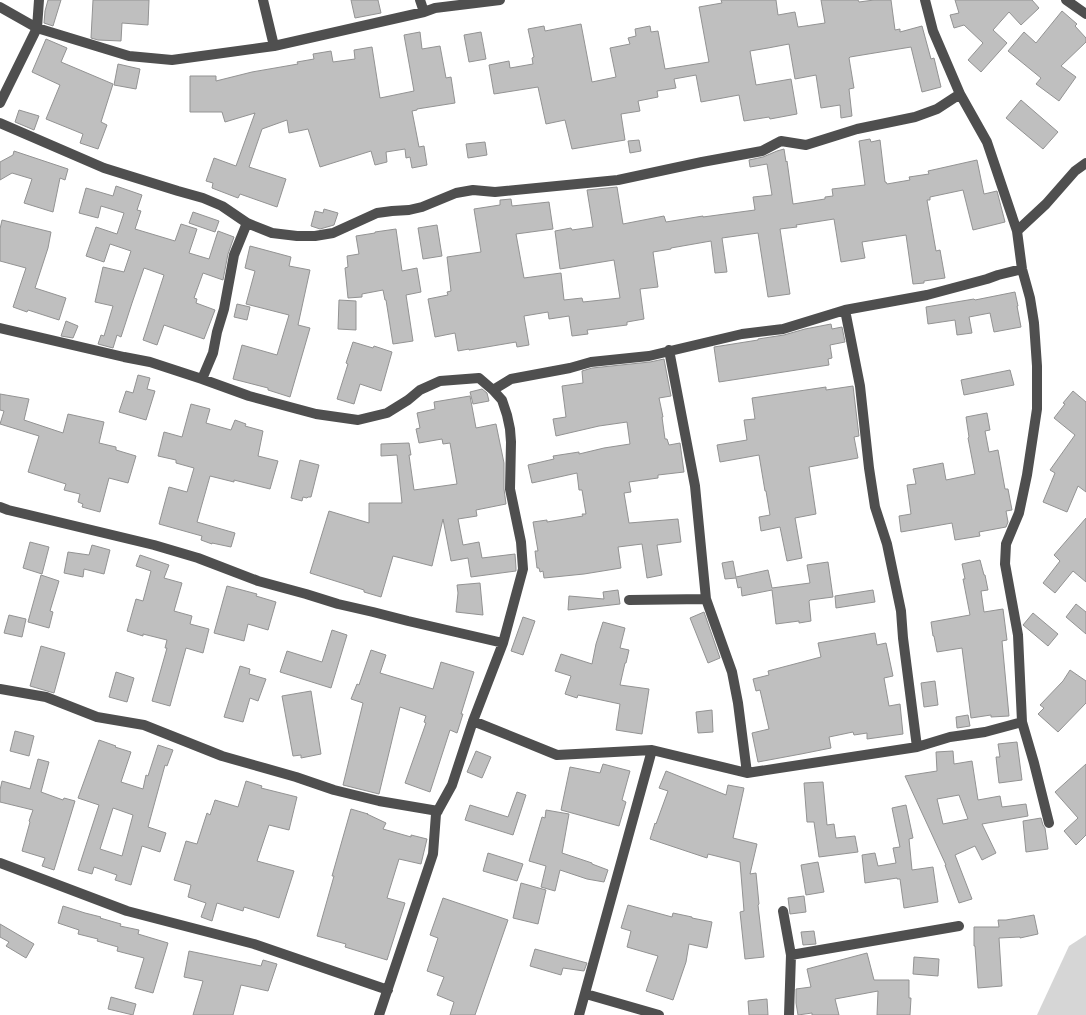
<svg xmlns="http://www.w3.org/2000/svg" width="1086" height="1015" font-family="'Public Sans',sans-serif">
<style>
.green{fill:#d6d6d6}
.building{fill:#bfbfbf;stroke:#939393;fill-rule:evenodd}
.lines{fill:none;stroke-linecap:round;stroke-linejoin:round}
.minor{stroke:#4f4f4f;stroke-width:10}
</style>
<rect width="100%" height="100%" fill="#fff"/>
<path class="green" d="M1086,935V1015H1037L1069,946Z"/>
<path class="building" d="M48,0H61L53,26L44,23L45,11Z
M93,0H149L148,25L122,23L121,41L98,40L91,38Z
M351,0H378L381,13L355,18Z
M721,0H776L778,15L795,12L798,27L825,23L821,0H858L859,2L874,0H891L895,30L900,29V32L922,26L931,59L934,58L941,87L922,92L911,47L850,57L849,58L854,88L849,89L852,116L841,118L840,105L821,108L816,75L795,79L789,44L768,48L750,51L756,85L791,79L797,114L770,119L769,117L744,121L739,95L701,102L696,75L674,79L676,88L657,91L658,97L638,101L640,111L621,114L625,140L572,149L565,120L546,124L538,87L494,94L489,65L509,61L510,68L533,64L532,58L534,57L528,29L544,26L545,31L581,24L592,82L616,77L610,48L630,44L628,38L636,36L635,29L650,26L651,32L658,31L665,69L709,62L699,7L722,3Z
M955,0H1032L1039,8L1021,25L1009,12L993,30L1007,43L981,72L968,60L983,43L964,25L954,28L950,15L959,13Z
M1062,11L1077,24L1075,26L1086,38V42L1061,66L1076,77L1059,101L1036,84L1041,78L1008,51L1024,32L1036,43Z
M420,32L422,49L440,46L446,78L451,77L455,103L417,109V110L412,111L419,147L424,146L427,165L412,168L410,157L406,158L405,149L386,152L387,162L375,165L371,151L320,167L308,129L289,133L287,120L262,129L249,167L286,179L277,207L240,194L238,198L212,188L213,183L206,181L214,158L236,166L255,113L225,122L222,112H190V76H216V81L252,72L298,64L297,62L314,59L313,54L331,51L333,62L355,59L354,50L372,47L380,98L414,91L404,35Z
M481,32L486,59L469,62L464,35Z
M46,39L67,48L61,62L113,84L101,122L107,125L98,149L80,143L83,134L46,119L60,85L32,72Z
M118,64L140,69L136,89L114,85Z
M1021,100L1058,132L1043,149L1006,118Z
M19,110L39,116L34,130L15,122Z
M870,139L871,142L880,140L885,182H886L887,184L910,180L909,177L929,174L928,171L977,160L984,194L997,191L1005,222L973,230L963,190L930,197V200H927L936,251L940,250L945,278L924,281V283L913,284L906,235L862,242L865,258L841,262L834,219L796,225L797,227L780,229L790,294L768,297L758,233L722,238L727,272L715,273L711,241L671,248V249L653,252L658,287L640,289L644,319L627,322V325L587,330L588,334L572,336L569,316L549,319L548,312L524,316L529,345L517,347L516,342L469,350V349L458,351L455,333L435,337L428,299L448,295L447,292L451,291L447,257L481,252L474,209L500,205V200L511,199L512,206L549,202L553,229L516,234L524,278L561,273L564,300L582,298L583,302L620,298L614,260L560,269L555,231L571,228L572,230L593,227L587,190L617,187L623,224L664,216L666,222L703,216V217L755,210L753,197L772,195L767,164L750,167L749,160L763,157L777,151L784,149L786,162L787,161L793,204L825,199V197L833,196L832,189L865,185L859,141Z
M639,140L641,151L630,153L628,141Z
M485,142L487,155L468,158L466,144Z
M14,151L68,169L65,180L60,178L53,212L24,203L32,179L12,173L0,180V162L13,155Z
M116,186L142,195L137,210L141,211L135,229L175,241L181,224L197,229L189,253L209,259L218,231L234,237L228,254L223,280L203,273L194,298L197,299L196,303L215,310L204,339L164,325L157,345L143,340L164,275L144,268L132,303L121,337L117,335L113,348L98,344L101,335L104,336L113,306L95,302L103,267L124,272L131,251L110,244L104,262L86,256L96,227L117,234L124,213L101,206L98,218L79,213L86,188L113,196Z
M324,209L338,213L334,225L320,229L311,226L315,211L323,213Z
M193,212L219,221L215,232L189,223Z
M2,220L51,232L48,248L35,288L66,298L59,320L28,310L27,312L13,307L26,268L0,261V229Z
M437,225L442,256L423,259L418,228Z
M396,229L402,271L417,268L421,292L406,295L413,341L393,344L386,300H385L383,290L362,294V297L348,298L345,268L348,267L347,256L359,254L356,236L375,233V232Z
M250,246L291,257L289,266L310,270L298,325L310,328L290,397L268,390V388L233,379L242,345L277,355L289,315L246,304L255,271L245,268Z
M1015,292L1018,306H1017L1021,327L994,332L990,313L969,317L972,333L957,335L955,320L928,324L926,307L974,299L975,300Z
M339,300L356,301V330L338,329Z
M237,304L250,307L247,320L234,317Z
M66,321L78,326L73,338L61,336Z
M831,324L832,329L842,327L845,342L830,345L832,358L828,359L829,365L719,382L714,347L758,340V339L784,335L805,329Z
M353,342L373,348L374,346L392,352L381,391L360,384L354,404L337,399L348,364L346,363Z
M664,359L671,396L659,398L663,417H662L665,439H667L669,445L680,443L684,472L658,475V478L629,482L631,492L624,493L629,523L678,519L681,542L657,545L662,575L647,578L642,544L618,547L621,568L584,574L544,578L543,571L540,572L539,568H537L535,551H538L533,522L547,520V522L583,516L582,514H586L582,490H579L577,473L532,483L528,465L554,459L553,456L579,452V454L604,448L630,444L627,422L599,426L556,436L553,419L566,417L562,386L583,383L582,371L592,368L650,362Z
M1010,370L1014,385L964,395L961,380Z
M138,375L150,378L147,389L155,391L146,420L119,412L126,391L133,393Z
M853,386L859,436L854,437L858,458L809,467L816,514L795,518L802,558L787,561L780,527L761,531L759,517L770,515L766,491H765L759,455L720,462L717,445L747,440L744,420L755,419L752,398L826,387V390Z
M482,389L487,393L489,401L473,404L470,392Z
M1073,391L1086,402V492L1078,486L1067,512L1043,502L1055,473L1050,470L1075,435L1054,418L1065,404L1063,403Z
M0,394L29,399L24,420L63,433L68,414L104,422L99,443L116,447V450L136,456L128,483L109,478L100,512L82,507L83,504L78,502L80,494L64,490L66,484L28,472L39,436L0,424L4,411L0,410Z
M470,396L476,428L496,424L504,463V489L506,504L476,510L477,516L458,519L463,545L479,542L482,558L515,554L516,568V571L471,577L468,558L451,561L443,519L432,566L393,556L381,597L364,592V590L310,573L329,511L369,523V503H402L397,455L381,456V444L409,443L411,455H409L414,490L457,484L450,443L443,444L442,439L419,443L416,429L420,428L417,413L435,409L434,402Z
M191,404L210,409L206,423L231,430L235,420L246,424L245,426L263,431L258,456L278,461L270,489L234,480V482L210,476L197,522L235,533L231,547L212,543V544L201,540L202,536L159,524L169,487L187,492L194,468L176,463V460L158,456L164,432L182,437Z
M987,413L990,430L985,431L989,452L998,450L1005,489H1008L1012,510L1006,511L1008,522L1006,527L979,532L980,536L955,540L952,523L901,532L899,516L911,514L907,485L916,484L913,469L943,463L946,480L975,474L968,438L969,437L966,417Z
M300,460L319,465L311,497H308L307,498L303,497L302,501L291,498Z
M1086,518V582L1073,571L1055,593L1043,583L1060,561L1054,555Z
M30,542L49,547L42,574L23,568Z
M92,545L110,550L104,574L84,569L83,577L64,573L68,552L89,555Z
M140,555L169,565L164,578L182,583L174,611L192,616L190,624L209,629L203,653L186,648L170,706L152,701L167,648H165L167,640L143,634V636L127,631L136,599L143,601L151,571L136,566Z
M980,560L984,575H985L988,590L981,591L984,612L1003,609L1007,640L1002,641L1009,716L991,717V715L971,718L962,648L937,652L934,636H933L931,622L970,615L963,579H965L962,564Z
M733,561L736,577L768,570L772,588L810,583L807,565L828,562L833,597L810,600L809,601L811,621L799,623V621L776,624L772,590L742,596L741,587L738,588L736,578L725,579L722,563Z
M41,575L59,581L50,611L53,612L49,628L28,622Z
M480,583L483,615L456,612L458,593L457,585Z
M227,586L257,594L256,596L276,602L268,630L248,624L244,641L214,633Z
M618,590L620,604L568,610L569,596L604,599L603,592Z
M873,590L875,602L836,608L835,596Z
M1076,604L1086,612V634L1066,617Z
M704,612L720,658L708,663L690,618Z
M1033,613L1058,634L1048,646L1023,625Z
M9,615L26,619L22,637L4,633Z
M523,617L535,621L523,655L511,651Z
M603,622L625,628L620,648L629,650L626,663H625L620,685L649,689L642,734L616,730L620,704L578,695L577,698L565,694L571,676L555,671L561,654L592,664L596,644Z
M332,630L347,635L331,688L280,672L287,651L322,662Z
M875,633L877,645L886,643L893,676L884,678L889,706L900,704L903,734L867,739V733L854,735L853,732L829,737L831,748L801,754L758,762L752,733L769,729L760,690L756,691L753,679L769,675L768,671L821,657L818,643Z
M41,646L65,653L54,693L30,686Z
M371,650L386,655L380,673L433,689L441,662L474,672L461,714H463L457,733L450,730L430,792L405,783L426,723L424,722L426,716L400,707L379,794L343,785L363,703L351,699L357,684L359,685Z
M240,666L250,669L249,674L266,679L258,701L250,698L243,722L224,717Z
M1070,670L1086,681V703L1058,732L1038,714L1044,708L1040,705L1063,681Z
M116,672L134,678L127,702L109,697Z
M935,681L938,705L924,707L921,683Z
M311,691L321,754L301,758V755L293,756L282,696Z
M712,710L713,732L698,733L696,712Z
M968,715L970,726L957,728L956,717Z
M15,731L34,736L29,756L10,751Z
M99,740L116,746L115,747L131,752L121,782L143,789L146,775L148,776L158,745L173,750L167,766L165,765L148,827L166,833L160,852L142,846L131,885L115,880L117,875L94,867L92,874L78,870L99,805L78,798ZM113,808L133,815L122,856L100,849Z
M1017,742L1022,780L999,783L996,757H1000L998,744Z
M476,751L491,757L482,778L467,772Z
M953,751L954,764L972,761L978,800L1000,796L1002,807L1026,804L1028,816L982,824L996,853L982,860L975,846L955,855L972,899L959,903L945,865H946L905,776L937,771L936,752ZM959,795L968,819L943,824L937,799Z
M38,759L49,762L41,792L63,800L64,798L75,801L54,870L42,866L45,858L22,851L30,822L29,821L33,810L0,802V790L2,781L30,789Z
M603,764L630,771L622,800L626,802L619,826L561,810L570,767L600,773Z
M1086,764V835L1076,845L1064,831L1078,818L1055,792Z
M666,771L726,795L728,785L744,788L733,838L757,844L750,874L756,873L759,904L758,905L764,957L745,959L740,912L744,911L740,862L708,854L707,858L650,839L655,823L656,824L668,791L659,788Z
M246,781L262,786L261,788L297,797L289,830L269,825L257,861L294,871L279,918L244,907L243,911L217,903L212,921L201,917L206,903L188,897L191,885L174,880L186,841L197,844L207,813L210,815L215,800L238,807Z
M823,782L827,825L834,824L836,838L855,836L858,852L819,857L814,822H807L804,783Z
M517,792L526,795L513,835L465,820L470,805L508,817Z
M906,805L913,838L909,839L912,870L933,867L938,902L904,908L900,879H897V878L865,883L862,855L875,853L878,866L896,863L893,848L900,847L892,808Z
M351,809L368,814H367L386,823L383,829L411,837V835L427,839L421,864L399,859L387,898L405,903L387,960L345,947L346,944L317,936L334,876H332Z
M546,810L569,814L562,853L592,863V864L608,870L604,882L587,879L560,870L555,891L541,887L546,866L529,861L542,817L545,818Z
M1041,818L1043,825L1045,828L1048,849L1026,852L1023,821Z
M488,853L523,864L517,881L483,871Z
M818,862L824,892L806,895L801,865Z
M521,883L546,890L538,924L513,918Z
M804,896L806,912L790,914L788,898Z
M443,898L508,920L475,1015H450L454,1002L437,995L444,977L427,971L438,938L430,935Z
M628,905L672,917L673,913L692,917V918L712,922L707,948L689,944L686,962L673,1000L646,991L658,956L627,947L631,931L621,928Z
M63,906L85,913L101,917L100,918L121,924L120,926L139,930L138,934L168,943L153,993L135,988L144,958L117,951L118,947L97,941L98,939L78,934L79,930L58,923Z
M1034,915L1038,934L1020,938V937L999,938L1002,986L978,988L975,946H974V927H999L998,920H1006Z
M0,924L34,944L26,958L6,946L9,942L0,937Z
M814,931L816,944L803,945L801,932Z
M535,949L587,963L584,971L563,968L561,975L530,966Z
M189,951L261,966L263,960L277,964L268,991L241,985L233,1015H193L203,981L184,977Z
M867,953L874,980H909V998H911L910,1015H877L878,991L835,999L839,1015H812V1013L798,1015L796,1003V989L811,987L807,969Z
M914,957L939,959L938,976L913,974Z
M111,997L136,1004L133,1015L108,1009Z
M767,999L768,1015H749L748,1001Z"/>
<g class="lines">
<path class="minor" d="M263,0L274,46
M420,0L424,12L435,8L500,0
M925,0L933,31L960,94L987,142L1017,231L1022,269L1030,298L1034,323L1037,366V409L1027,475L1019,513L1006,544L1005,564L1018,635L1022,722L1034,763L1049,823
M1066,0L1086,14
M0,7L37,28L129,56L172,60L274,46L424,12
M0,103L37,28L39,0
M0,123L104,168L178,191L203,198L222,206L247,223L272,233L297,236H315L333,233L377,213L392,211L409,210L422,207L456,193L473,190L495,192L618,180L702,162L762,151L781,141L806,145L857,129L915,117L937,109L960,94
M1017,231L1046,204L1075,171L1086,163
M845,310L860,386L869,468L875,507L887,544L901,611L903,638L917,747
M0,328L124,357L150,362L202,379L249,396L316,414L358,420L387,413L408,400L420,390L440,381L479,378L493,390L502,400L507,415L510,429L511,442L510,489L521,542L523,569L503,643L473,721L452,785L436,814L433,854L379,1015
M669,350L695,486L706,599L732,672L738,703L747,773
M202,379L213,353L217,332L224,309L234,255L247,223
M493,390L511,379L570,368L591,362L649,356L742,334L783,329L845,310L927,295L987,279L998,275L1022,269
M0,507L8,510L154,545L198,558L258,581L306,594L338,604L373,612L408,621L503,643
M629,600L706,599
M0,689L46,697L97,717L144,725L222,756L296,777L334,790L379,801L438,811
M473,721L557,755L652,750L747,773L917,747L950,737L985,732L1022,722
M0,863L127,911L254,944L388,990
M783,911L791,955L789,1015
M791,955L959,926
M586,994L659,1015
M579,1015L652,750"/>
</g>
</svg>
